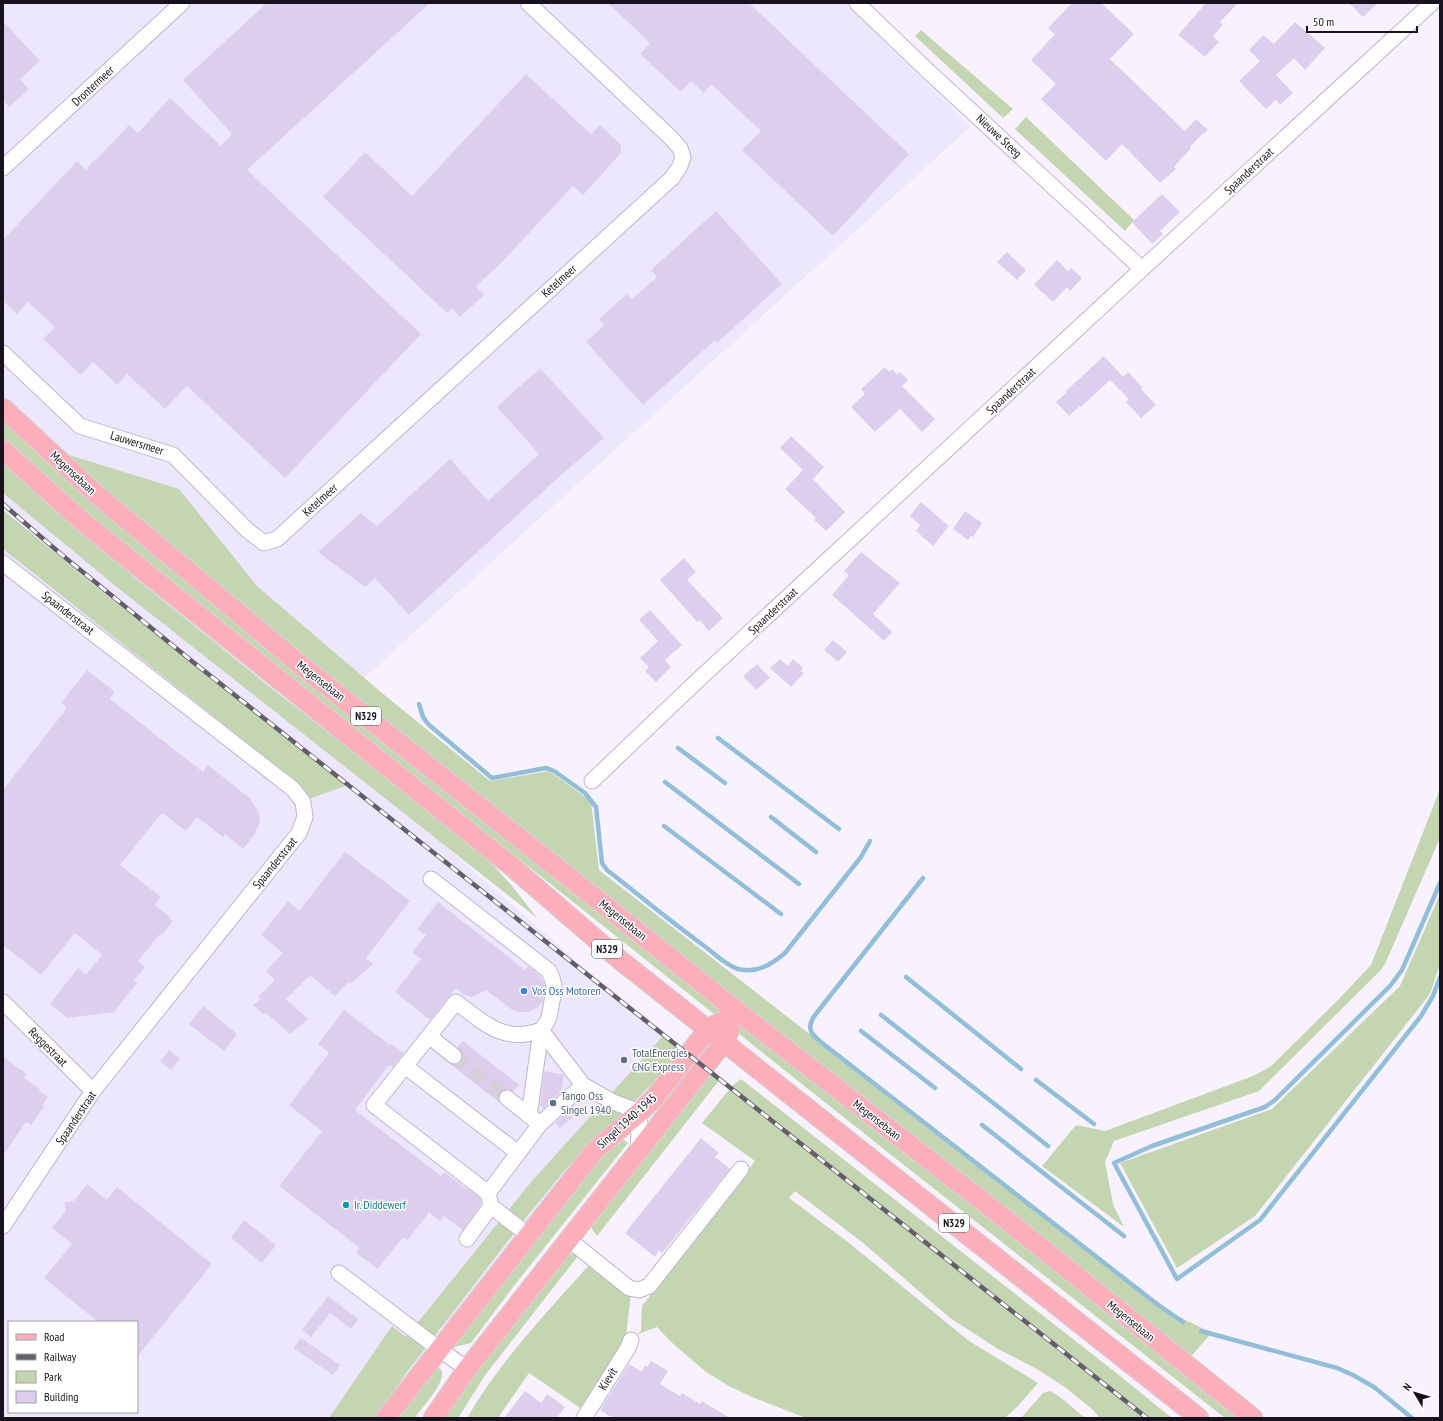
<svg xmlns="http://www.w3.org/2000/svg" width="1443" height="1421" font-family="'PT Sans Narrow',sans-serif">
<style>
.industrial{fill:#ede7fd;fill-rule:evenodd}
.green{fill:#c3d6b1}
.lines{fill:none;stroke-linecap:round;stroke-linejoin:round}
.stream{stroke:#93bed9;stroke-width:4.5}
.building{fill:#dccfed}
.minor-tunnel{stroke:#d6d0dd;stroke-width:15;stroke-dasharray:15 8;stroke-linecap:butt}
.minor-casing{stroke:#c0b3d0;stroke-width:17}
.major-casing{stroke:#d5d4d6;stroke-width:21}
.minor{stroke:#fff;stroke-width:15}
.major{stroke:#fbafbb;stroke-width:19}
.rail-casing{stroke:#635e6a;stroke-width:4.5}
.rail{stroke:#fff;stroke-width:3;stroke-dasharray:9;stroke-linecap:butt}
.shop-dot{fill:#3f7fe0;stroke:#fff;stroke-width:1.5}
.service-dot{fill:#5c6f8a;stroke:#fff;stroke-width:1.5}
.culture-dot{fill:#0f9aa8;stroke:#fff;stroke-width:1.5}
.labels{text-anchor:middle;stroke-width:3;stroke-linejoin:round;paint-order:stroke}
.shield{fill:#fff;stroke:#5d5961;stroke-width:1}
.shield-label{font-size:11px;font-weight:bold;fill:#17121d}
.street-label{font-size:12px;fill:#17121d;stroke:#fff}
.shop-label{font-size:12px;fill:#366cbe;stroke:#fff;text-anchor:start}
.service-label{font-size:12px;fill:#4e5e75;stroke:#fff;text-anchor:start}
.culture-label{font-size:12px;fill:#0d838f;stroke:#fff;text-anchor:start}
</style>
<rect width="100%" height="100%" fill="#f8f2ff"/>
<path class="industrial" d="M3,3H845L971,126L310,727L682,1054L379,1418H3ZM9,1322H137V1412H9Z"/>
<path class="green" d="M921,30L1013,109L1003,118L915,36Z
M1026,117L1134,220L1125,231L1015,129Z
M3,413L40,446L179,489L257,586L382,693L490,781L549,771L591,801L599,870L1161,1308L1206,1330L1212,1332L1184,1365L1251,1418H1225L890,1154L504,847L159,575L3,443Z
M3,464L134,577L271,688L453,829L487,858L513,887L537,918L118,588L3,493Z
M3,510L110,598L348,785L306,800L276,766L3,549Z
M1440,789V838L1385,964L1381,970L1259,1091L1114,1141L1105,1162L1113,1204L1124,1227L1042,1166L1076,1125L1105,1131L1253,1076L1270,1067L1338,1000L1371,965Z
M1440,894V964L1430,994L1255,1216L1177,1268L1120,1163L1272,1109L1400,986Z
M665,1034L683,1048L654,1082L566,1169L528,1215L406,1373L376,1418H329L392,1326L406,1337L531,1182Z
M709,1068L721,1078L597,1236L593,1231L588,1220Z
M741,1079L1110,1368L1172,1418H1100L1092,1409L1066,1388L1037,1369L998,1349L950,1318L862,1242L795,1191L789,1198L848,1242L969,1341L1038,1383L1018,1406L1005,1418H806L754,1398L729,1386L706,1372L670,1341L657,1327L638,1334L641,1330L642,1306L755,1161L702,1123L732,1086Z
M621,1138L628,1143L513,1287L471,1343L454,1347H446L569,1184Z
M574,1254L578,1256L486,1374L458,1418H443L477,1371L568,1255Z
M597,1256L632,1284L626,1336L616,1353L580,1408L529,1373L498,1418H467C502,1358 551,1308 597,1256Z
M437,1366C440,1368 442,1370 442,1374C442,1387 422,1407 415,1418H395Z
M1050,1391L1060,1397L1085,1418H1021L1043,1393Z"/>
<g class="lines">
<path class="stream" d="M419,704L423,717L428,724L492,778L546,768L554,771L585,793L596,807L602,863L607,870C639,895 670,921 703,945C714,953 725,965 738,969C757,974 772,964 785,953L861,857L870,841
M718,738L839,829
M678,748L725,783
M665,782L799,884
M771,817L816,852
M664,826L781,914
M923,878L815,1015C804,1031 814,1036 826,1046L1157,1304L1183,1322
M1440,883L1402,970L1390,986L1275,1100L1265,1107L1152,1146L1114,1163L1177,1279L1260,1220L1421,1016L1433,996L1440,977
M906,977L1021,1069
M881,1015L1048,1146
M861,1031L935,1088
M1036,1080L1094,1124
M982,1125L1124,1236
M1201,1331L1337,1368L1353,1375L1374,1387L1412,1418"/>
</g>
<path class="building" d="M267,3H430L247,170L421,334L285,478L187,386L165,409L127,374L117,385L93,362L81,375L43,339L55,327L28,302L17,314L3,301V240L77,161L86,170L95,159L96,160L129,125L138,133L170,98L221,146L232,134L183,80Z
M608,3H749L909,154L833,236L742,150L761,131L711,84L704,93L691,81L681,92L640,54L650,43Z
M1072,3H1101L1134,34L1110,59L1185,131L1196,119L1208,130L1200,136L1190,147L1191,148L1174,167L1176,169L1160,183L1122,144L1106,161L1041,99L1056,84L1031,60L1055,34L1048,28Z
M1206,3H1238L1220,22L1223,25L1213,36L1219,42L1205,57L1178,35Z
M1349,3H1378L1363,17Z
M3,21L40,61L20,79L29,89L9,107L3,100Z
M1295,22L1325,48L1305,70L1294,58L1276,75L1293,93L1280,105L1276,100L1266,109L1239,81L1260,61L1249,50L1263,35L1274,44Z
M526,74L591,134L600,125L621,145V153L583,195L573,186L499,265L476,286L484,295L460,317L452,308L447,313L323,197L365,152L412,196Z
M1162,194L1180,212L1160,231L1163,234L1152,244L1132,222Z
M716,211L782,284L717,343L715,340L643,405L586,342L604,325L599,319L627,294L632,299L657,277L651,270Z
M1007,252L1026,270L1017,280L997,262Z
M1057,260L1068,271L1071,268L1082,278L1070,291L1067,287L1053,302L1034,285Z
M1104,356L1123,377L1128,372L1143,388L1141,389L1156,405L1141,418L1126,402L1129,399L1110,380L1081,407L1080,406L1069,416L1056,402L1067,392L1066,391Z
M885,367L890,372L892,369L897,374L900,372L908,380L902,386L935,419L922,432L900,409L875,432L851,407L865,394L861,389Z
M540,368L604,438L560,476L409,615L375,578L365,587L318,552L361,513L377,526L450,459L488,501L539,454L497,407Z
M791,436L824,467L813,479L845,512L826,531L814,520L816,518L785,489L803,470L780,448Z
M921,502L949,526L933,546L916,531L920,525L910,516Z
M965,511L982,523L973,537L971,536L968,540L953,529Z
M861,552L900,583L873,614L892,632L884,641L832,595L849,575L844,571Z
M684,558L696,572L687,580L723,618L709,631L699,620L697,622L660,580Z
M650,610L682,645L665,660L671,667L656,682L645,671L649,667L640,658L658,641L639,620Z
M833,640L847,652L838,662L824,650Z
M780,659L788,666L793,659L803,668L801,671L804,673L791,687L770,668Z
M757,664L770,678L756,690L743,676Z
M87,670L115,692L110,699L203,772L208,765L252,800L251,801L257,809L260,816L259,825L255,832L256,833L243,849L225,834L223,837L197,817L186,831L162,813L120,865L161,897L155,905L171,918L170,920L173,921L162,935L160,934L138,961L145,967L134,981L137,983L114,1012L67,1018L50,1004L78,968L86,975L102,955L75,933L41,975L3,945V790L67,708L61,703Z
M345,852L410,901L366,958L373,964L350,984L348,982L335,996L310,975L286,999L308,1019L290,1034L266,1013L264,1015L253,1005L260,999L258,997L275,980L266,971L283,953L261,935L288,901L299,911Z
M438,902L525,970L528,966L540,976L544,982L545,988L543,1001L538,1007L529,1012H518L511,1009L486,990L475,996L471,997L465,995L456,988L430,1020L395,992L421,959L412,952L426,935L417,929Z
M203,1006L237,1034L224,1051L189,1024Z
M344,1010L390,1045L392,1044L404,1053L393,1067L389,1065L355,1110L441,1176L444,1172L467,1189V1188L480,1198L481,1204L463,1230L444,1216L440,1221L429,1212L408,1240L403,1237L378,1269L356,1253L360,1248L279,1186L322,1131L289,1105L329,1053L318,1044Z
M463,1041L519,1085L513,1092L508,1089L500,1092L498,1097L501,1104L449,1063L457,1064L461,1061L462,1053L457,1047Z
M169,1050L180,1059L171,1070L160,1062Z
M3,1057L27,1074L24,1078L40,1089L39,1091L48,1097L42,1106L44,1107L31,1125L26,1122L3,1156Z
M544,1071L564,1075L561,1092L543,1109L540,1105Z
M571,1108L576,1114L560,1128L555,1123Z
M701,1138L719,1153L715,1157L730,1169L662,1253L659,1250L655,1257L625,1233Z
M87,1184L107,1200L117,1187L212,1264L137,1357V1322H98L44,1278L72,1244L52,1228L66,1211L64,1202L74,1201Z
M244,1220L276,1245L262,1263L231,1238Z
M328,1296L358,1319L351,1329L330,1313L311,1337L302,1330Z
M301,1338L340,1365L333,1375L293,1348Z
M651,1361L668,1371L660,1384L680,1396L682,1393L700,1404L702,1401L730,1418H613L600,1410L629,1364L642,1372L645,1365L647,1367Z
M525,1391L541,1403L547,1394L565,1407L557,1418H504Z"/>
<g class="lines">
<path class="minor-tunnel" d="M454,1056L507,1098"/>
<g class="minor-casing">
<path id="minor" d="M857,3L929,72L1142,269
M3,168L182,3
M3,353L80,426L173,455L247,530L264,543L277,539L672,178L680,166L683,157L680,148L670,137L528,3
M3,563L293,789L303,802L305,817L299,833L93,1091L3,1226
M592,781L696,682L1142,269L1432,3
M431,879L549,971C555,984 555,987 552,1001C549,1016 551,1018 541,1030L529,1116
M3,1002L93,1091
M429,1036L456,1002C484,1023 504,1044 541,1030L583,1085
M454,1056L429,1036L374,1105L488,1193
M405,1066L518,1153
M507,1098L536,1121
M528,1235L491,1206L488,1193L540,1124L583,1085L613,1102L640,1112L638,1150
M467,1239L491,1206
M568,1239L629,1288L639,1290L649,1286L741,1169
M339,1273L439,1349L467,1369
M584,1418L628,1348L631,1340"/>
</g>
<g class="major-casing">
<path id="major" d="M3,408L96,494L298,663L628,924L738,1012L1008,1221L1253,1418
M3,450L84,523L510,865L620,960L1199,1418
M386,1418L595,1150L640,1112L655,1097L708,1029L738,1012
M433,1418L467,1369L724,1042L730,1030"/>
</g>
<use href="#minor" class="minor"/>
<use href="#major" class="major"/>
<g class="rail-casing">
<path id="rail" d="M3,504L62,555L193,662L1147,1418"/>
</g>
<use href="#rail" class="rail"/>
</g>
<circle class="shop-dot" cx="524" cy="991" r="4"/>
<g class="service-dot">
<circle cx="624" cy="1060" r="4"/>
<circle cx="553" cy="1103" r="4"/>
</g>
<circle class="culture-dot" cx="346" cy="1205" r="4"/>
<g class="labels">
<g class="shield">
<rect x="351" y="707" width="30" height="18" rx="3"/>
<rect x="592" y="940" width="30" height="18" rx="3"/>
<rect x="939" y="1214" width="30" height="18" rx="3"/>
</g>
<g class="shield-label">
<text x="366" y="720">N329</text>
<text x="607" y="953">N329</text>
<text x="954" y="1227">N329</text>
</g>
<g class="street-label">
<text transform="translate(93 86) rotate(-43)" y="4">Drontermeer</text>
<text transform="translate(999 136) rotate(43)" y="4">Nieuwe Steeg</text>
<text transform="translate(1249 171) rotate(-43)" y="4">Spaanderstraat</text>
<text transform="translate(559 281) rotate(-42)" y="4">Ketelmeer</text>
<text transform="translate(1011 391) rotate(-43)" y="4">Spaanderstraat</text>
<text transform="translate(137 443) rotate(17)" y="4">Lauwersmeer</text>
<text transform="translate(73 473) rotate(43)" y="4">Megensebaan</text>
<text transform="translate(320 500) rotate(-42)" y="4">Ketelmeer</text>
<text transform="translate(773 611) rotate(-43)" y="4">Spaanderstraat</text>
<text transform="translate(68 613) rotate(38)" y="4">Spaanderstraat</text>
<text transform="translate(321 681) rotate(38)" y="4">Megensebaan</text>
<text transform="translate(275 863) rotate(-51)" y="4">Spaanderstraat</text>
<text transform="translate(623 920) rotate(39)" y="4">Megensebaan</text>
<text transform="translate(48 1047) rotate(45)" y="4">Reggestraat</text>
<text transform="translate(76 1118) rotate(-56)" y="4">Spaanderstraat</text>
<text transform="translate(877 1120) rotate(38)" y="4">Megensebaan</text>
<text transform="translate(627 1121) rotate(-42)" y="4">Singel 1940-1945</text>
<text transform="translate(1131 1321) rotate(39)" y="4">Megensebaan</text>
<text transform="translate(608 1379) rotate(-58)" y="4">Kievit</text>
</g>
<g class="shop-label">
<text x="532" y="995">Vos Oss Motoren</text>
</g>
<g class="service-label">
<text x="632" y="1057">TotalEnergies<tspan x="632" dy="14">CNG Express</tspan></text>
<text x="561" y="1100">Tango Oss<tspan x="561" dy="14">Singel 1940</tspan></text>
</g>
<g class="culture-label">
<text x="354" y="1209">Ir. Diddewerf</text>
</g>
</g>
<rect width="1443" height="1421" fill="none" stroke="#17121d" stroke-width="8"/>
<rect x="8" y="1321" width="130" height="92" fill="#ffffff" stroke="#a2a0a5"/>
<rect x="16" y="1334" width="20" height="6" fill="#fbafbb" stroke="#a2a0a5"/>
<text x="44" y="1341" font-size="12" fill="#17121d">Road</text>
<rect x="16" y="1354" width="20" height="6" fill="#635e6a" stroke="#a2a0a5"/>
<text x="44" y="1361" font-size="12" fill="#17121d">Railway</text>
<rect x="16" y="1371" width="20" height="12" fill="#c3d6b1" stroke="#a2a0a5"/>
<text x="44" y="1381" font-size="12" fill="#17121d">Park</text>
<rect x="16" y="1391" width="20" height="12" fill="#dccfed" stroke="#a2a0a5"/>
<text x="44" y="1401" font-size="12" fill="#17121d">Building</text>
<g transform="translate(1415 1393) rotate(308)" stroke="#ffffff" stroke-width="3" paint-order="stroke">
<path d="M0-3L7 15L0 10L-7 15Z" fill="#17121d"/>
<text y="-6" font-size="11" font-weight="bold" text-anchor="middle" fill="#17121d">N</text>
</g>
<path d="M1307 26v6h110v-6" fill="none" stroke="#17121d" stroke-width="2"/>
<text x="1313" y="26" font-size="12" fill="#17121d" stroke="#ffffff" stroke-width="3" paint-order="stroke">50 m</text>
</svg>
